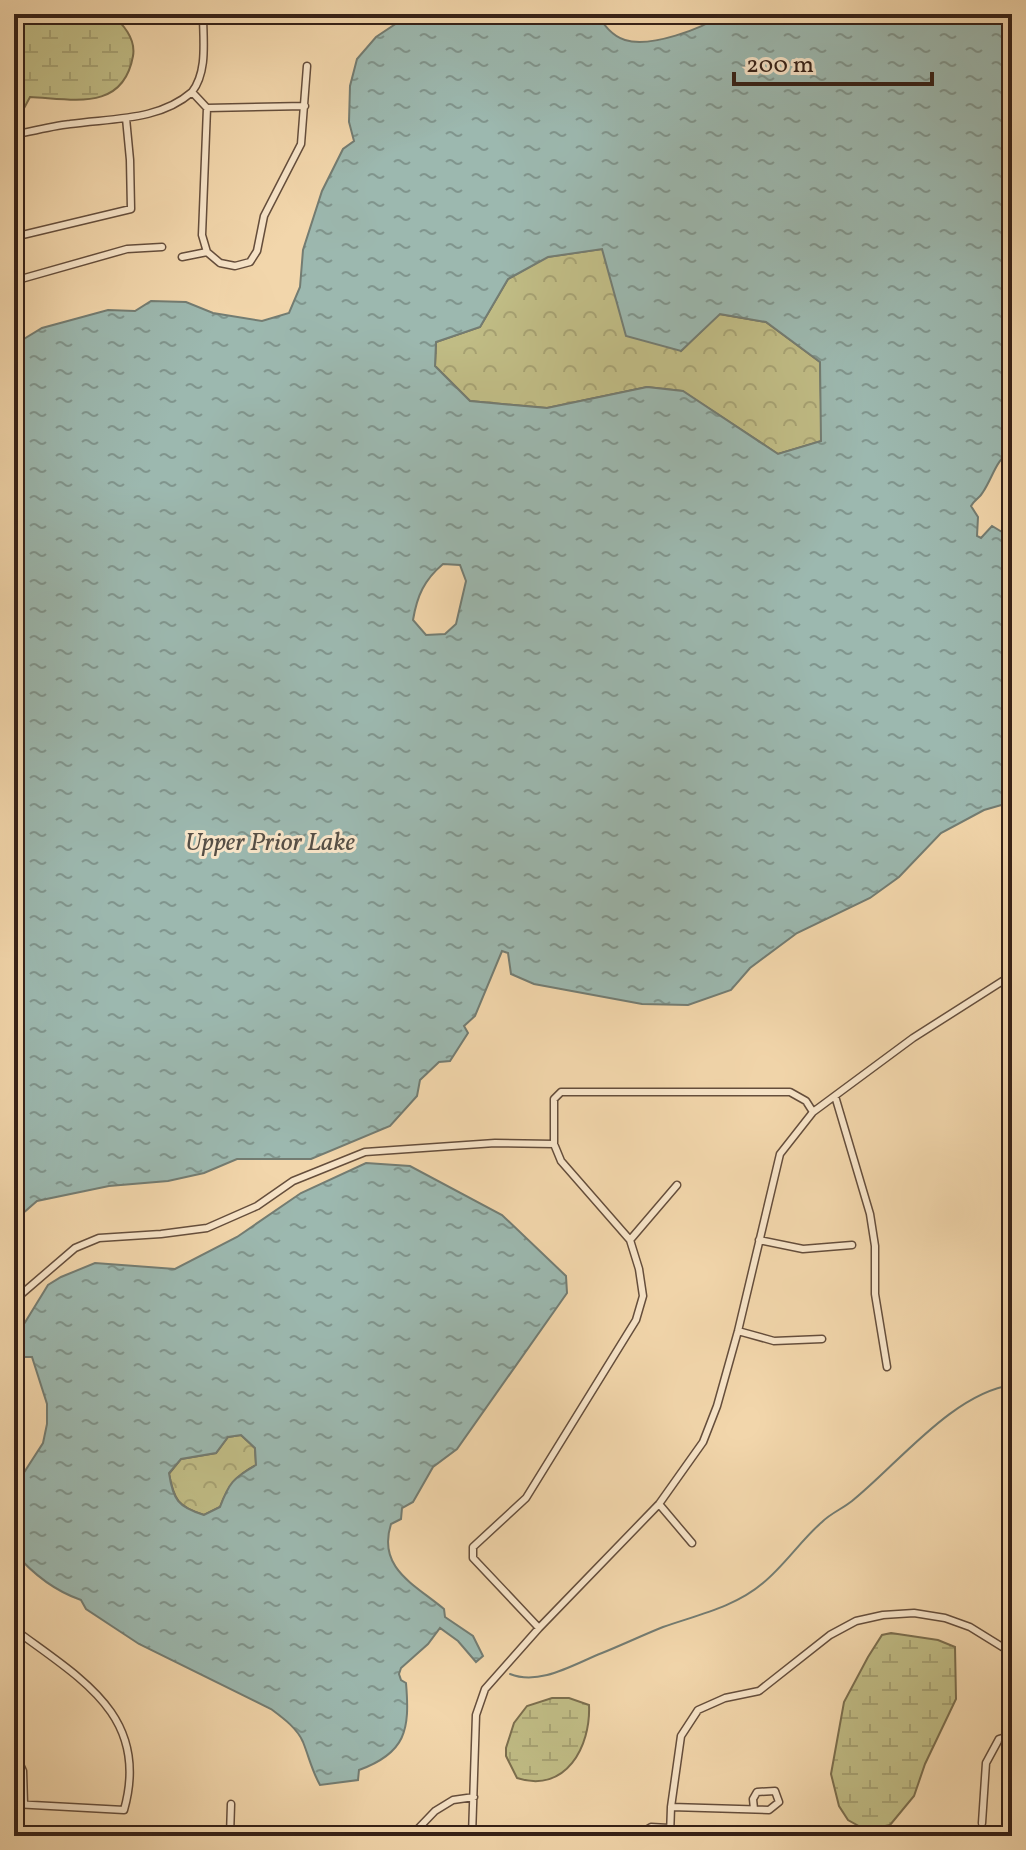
<svg xmlns="http://www.w3.org/2000/svg" width="1026" height="1850" font-family="Vollkorn,serif">
<style>
.forest{fill:url(#forest-crowns);stroke:#7b6e4e;stroke-width:2}
.wetland{fill:url(#wetland-marsh);stroke:#7b6e4e;stroke-width:2}
.water{fill:url(#water-ripples);stroke:#737c72;stroke-width:2;fill-rule:evenodd}
.lines{fill:none;stroke-linecap:round;stroke-linejoin:round}
.stream{stroke:#737c72;stroke-width:2}
.street-casing{stroke:#654e3c;stroke-width:9}
.street{stroke:#f7e4c8;stroke-width:6}
.labels{text-anchor:middle;stroke-width:6;stroke-linejoin:round;paint-order:stroke}
.water-label{font-size:26px;font-style:italic;fill:#554e45;stroke:#f7e4c8}
</style>
<defs>
<pattern id="forest-crowns" width="20" height="18" patternUnits="userSpaceOnUse" patternTransform="scale(2)"><rect width="20" height="18" fill="#c0bc85"/><path d="M2 6a3 3 0 1 1 6 0M12 15a3 3 0 1 1 6 0" fill="none" stroke="#a6a172"/></pattern>
<pattern id="wetland-marsh" width="20" height="14" patternUnits="userSpaceOnUse" patternTransform="scale(2)"><rect width="20" height="14" fill="#c0bc85"/><path d="M1 5h8M5 5V1M11 12h8M15 12V8" fill="none" stroke="#a6a172"/></pattern>
<pattern id="water-ripples" width="26" height="14" patternUnits="userSpaceOnUse" patternTransform="scale(2)"><rect width="26" height="14" fill="#9cb8af"/><path d="M2 4q2-2 4 0t4 0M15 11q2-2 4 0t4 0" fill="none" stroke="#80958d"/></pattern>
</defs>
<rect width="100%" height="100%" fill="#f2d6ab"/>
<filter id="stains"><feTurbulence type="fractalNoise" baseFrequency=".0025" numOctaves="4"/><feColorMatrix values="0 0 0 0 .2 0 0 0 0 .09 0 0 0 0 .02 0 0 0 .5 -.17"/></filter>
<radialGradient id="worn" r=".72"><stop offset=".6" stop-color="#630" stop-opacity="0"/><stop offset="1" stop-color="#630" stop-opacity=".3"/></radialGradient>
<path class="forest" d="M602,249L681,351L719,314L766,322L820,362L822,441L778,454L682,391L647,387L547,408L470,401L435,366L436,342L480,327L508,279L547,257Z
M241,1435L255,1448L256,1465C236,1476 228,1485 220,1507L204,1515C178,1507 174,1500 169,1474L181,1459L216,1453L228,1437Z"/>
<path class="wetland" d="M14,14H110C123,23 136,39 133,56C123,112 73,99 30,97L21,114L14,116Z
M891,1633L938,1640L955,1647L956,1699L925,1764L914,1796L890,1825L866,1830L848,1820L839,1806L831,1774L844,1702L868,1657L882,1635Z
M552,1698H569L589,1705C591,1746 566,1794 517,1778L506,1756V1748L514,1723L527,1706Z"/>
<path class="water" d="M449,14H597C604,25 612,36 625,40C650,48 702,29 723,14H1012V450C996,459 993,477 983,492C980,498 974,500 971,506L978,517L977,536L981,538L992,526L1012,538V802L984,810L941,833L899,877L870,898L797,933L750,968L731,990L688,1005L642,1004L534,984L511,974L508,953L502,951L475,1016L464,1026L468,1033L450,1061L439,1062L420,1080L417,1096L390,1126L311,1159H237L204,1173L168,1181L109,1186L37,1201L14,1221V345L42,328L108,310L135,311L151,301L186,302L213,313L262,321L289,313L300,287L303,250L322,191L343,149L354,141L349,122L350,86L357,59L376,37L397,23L422,22ZM602,249L626,336L681,351L720,314L766,322L820,362L821,441L778,454L683,391L647,387L547,408L470,401L435,366L436,342L480,327L508,279L548,257ZM443,564L460,565L466,581L456,624L445,634L426,635L413,620C417,596 424,580 443,564Z
M366,1163L410,1166L502,1215L566,1276L567,1293L457,1449L433,1467L413,1502L402,1508L401,1519L391,1524C377,1568 414,1584 444,1609L445,1617L473,1636L483,1656L476,1662L458,1641L440,1628L428,1644L401,1668L399,1674L401,1680L406,1683C410,1730 406,1753 359,1770L358,1780L320,1785C312,1771 309,1757 303,1742C297,1728 283,1718 271,1709L139,1644L86,1609L81,1600C55,1591 32,1573 14,1552V1488L43,1443L47,1424V1404L32,1357H14V1329L24,1324L48,1285L61,1277L95,1263L175,1269L237,1237L301,1193ZM241,1435L255,1448L256,1465C233,1478 229,1483 220,1507L204,1515C178,1507 173,1500 169,1473L181,1459L216,1453L228,1437Z"/>
<g class="lines">
<path class="stream" d="M510,1674C540,1686 574,1664 602,1653C622,1645 643,1635 663,1627C697,1615 735,1607 763,1583C785,1565 801,1540 822,1522C831,1513 842,1509 852,1501C897,1465 953,1393 1012,1385"/>
<g class="street-casing">
<path id="street" d="M192,92C208,71 203,40 203,14
M207,108L202,235L207,252L220,263L235,266L250,262L257,251L264,216L301,144L307,66
M14,135C33,131 52,126 70,124C112,118 159,121 192,92L207,108L305,106
M14,237L131,209L130,160L126,118
M182,257L207,252
M14,281L127,249L162,247
M835,1096L870,1214L875,1246V1294L887,1367
M630,1240L677,1185
M759,1240L803,1249L852,1245
M18,1297L75,1248L99,1238L161,1234L207,1228L257,1206L293,1181L365,1152L495,1143L554,1144
M738,1331L774,1341L822,1339
M659,1504L692,1543
M539,1628L473,1558V1547L526,1498L636,1320L643,1296L639,1269L630,1240L561,1161L554,1144V1099L561,1092H790L806,1101L813,1112
M14,1629C79,1678 151,1715 124,1810L14,1804
M14,1751L23,1771L24,1804
M671,1807L769,1810L779,1802L775,1791L757,1792L753,1799L754,1809
M982,1823L986,1763L999,1739L1012,1735
M230,1836L231,1804
M411,1836L435,1811L453,1800L474,1797
M472,1836L476,1715L485,1689L539,1628L659,1504L703,1442L717,1406L738,1331L780,1154L813,1112L913,1038L1012,975
M636,1836L651,1827L669,1828
M670,1836L671,1807L681,1736L698,1710L725,1698L759,1691L830,1635L856,1621L883,1615L914,1613L945,1618L970,1627L1012,1653"/>
</g>
<use href="#street" class="street"/>
</g>
<g class="labels">
<g class="water-label">
<text x="270" y="850">Upper Prior Lake</text>
</g>
</g>
<rect width="1026" height="1850" fill="none" stroke="#f2d6ab" stroke-width="48"/>
<rect x="16" y="16" width="994" height="1818" fill="none" stroke="#362117" stroke-width="4"/>
<rect x="24" y="24" width="978" height="1802" fill="none" stroke="#362117" stroke-width="2"/>
<path d="M734 72v12h198v-12" fill="none" stroke="#362117" stroke-width="4"/>
<text x="746" y="72" font-size="24" fill="#362117" stroke="#f7e4c8" stroke-width="6" paint-order="stroke">200 m</text>
<rect width="100%" height="100%" filter="url(#stains)"/>
<rect width="100%" height="100%" fill="url(#worn)"/>
</svg>
